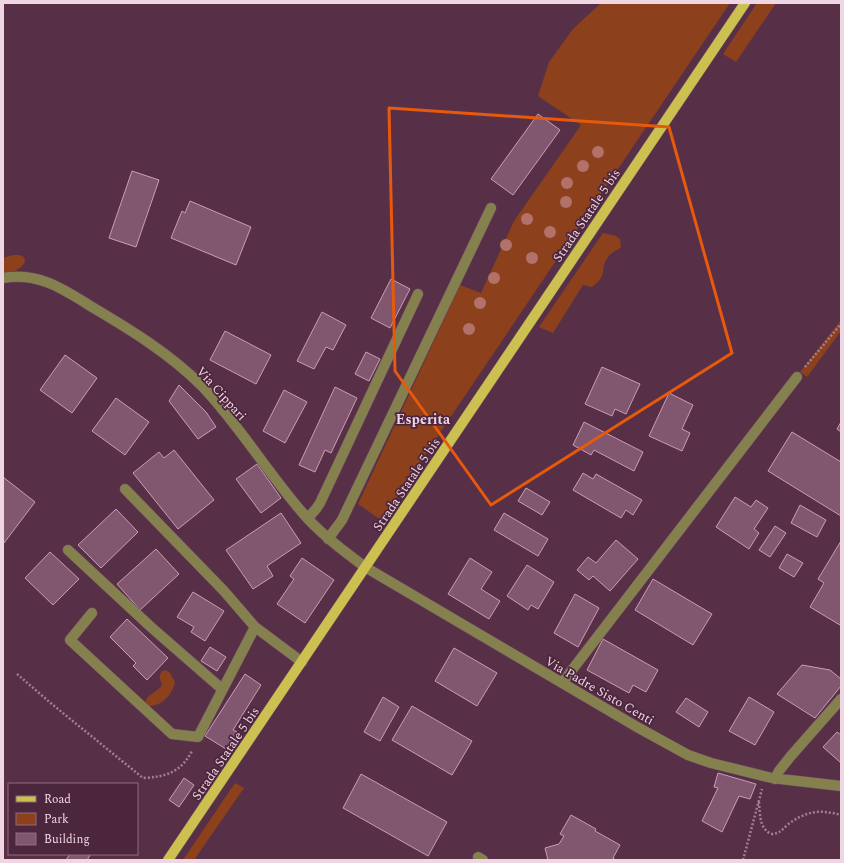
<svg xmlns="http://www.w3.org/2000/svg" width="844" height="863" font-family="Spectral,serif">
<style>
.green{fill:#8c401c}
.building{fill:#81566f;stroke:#cc9cb7}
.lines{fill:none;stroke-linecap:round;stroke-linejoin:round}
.minor-casing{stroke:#724e63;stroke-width:11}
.major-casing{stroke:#724e63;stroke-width:11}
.path{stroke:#a08092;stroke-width:2.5;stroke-dasharray:2 2;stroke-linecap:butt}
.minor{stroke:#85814e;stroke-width:10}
.major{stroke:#cbc050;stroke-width:10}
.tree{fill:#b27269}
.marked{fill:none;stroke:#e8590c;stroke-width:3;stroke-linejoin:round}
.labels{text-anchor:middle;stroke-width:3.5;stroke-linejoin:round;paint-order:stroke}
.street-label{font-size:13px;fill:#efd6e3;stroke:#4c263d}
.neighbourhood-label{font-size:14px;font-weight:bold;fill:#efd6e3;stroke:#4c263d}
</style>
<rect width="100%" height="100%" fill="#573047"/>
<path class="green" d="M601,3H730L381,520L358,504L460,285L481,293L514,221L581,125L538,96L549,62L573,29Z
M757,3H776L736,62L723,54Z
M603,233L616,236L620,239L621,247C617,251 610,253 608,257C599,269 609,275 592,287L583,285L553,333L539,327Z
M13,255H19L24,257L25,262C20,271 13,272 3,272V258Z
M841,320V331L807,377L800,372Z
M166,670L170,673L175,682C172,696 161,707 146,706C144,694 156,694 162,685C160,679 158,677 162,671Z
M235,783L244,788L194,860H183Z"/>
<path class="building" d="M538,114L560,130L513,195L491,179Z
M132,171L159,180L136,247L109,238Z
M190,201L251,227L236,265L171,238L182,211L185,213Z
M391,279L410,289L390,328L371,318Z
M322,312L346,325L333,350L326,347L314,369L297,361Z
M225,331L271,355L256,384L210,360Z
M366,352L380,359L369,381L355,374Z
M65,355L97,378L72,413L40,390Z
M602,367L640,384L626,414L615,409L612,416L585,404Z
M179,385L206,412L216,427L198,439L169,401Z
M335,387L357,398L331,453L325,450L315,472L299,465Z
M284,390L307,402L285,443L263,431Z
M669,393L693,405L682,429L690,433L682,451L649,436Z
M116,398L149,422L125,455L92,431Z
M584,422L643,452L634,471L594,450L591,455L573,445Z
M841,422V432L837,429Z
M792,432L841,462V516L768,471Z
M174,450L214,500L178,529L133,473L159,452L164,458Z
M257,464L281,498L261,513L236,479Z
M583,473L593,479L596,474L642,500L633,515L626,510L621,518L573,490Z
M3,477L35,502L4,543L3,542Z
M526,488L550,502L542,515L518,501Z
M735,497L751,507L756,500L768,508L754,529L759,533L749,549L716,527Z
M800,505L826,520L817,537L791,523Z
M116,509L138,532L101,568L78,545Z
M281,513L301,543L267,566L273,576L253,589L226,550Z
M504,513L548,539L538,556L494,530Z
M775,526L786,533L770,557L759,550Z
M616,540L638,559L610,591L593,576L589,580L577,570L588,557L596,563Z
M841,541V623L840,625L810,607L824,583L818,579Z
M156,549L179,574L140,610L117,584Z
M50,552L79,579L53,605L25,578Z
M787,554L803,563L794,577L779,568Z
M302,558L334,580L305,623L277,604L294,579L290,576Z
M470,558L492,572L481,589L500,601L489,619L448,594Z
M527,565L554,582L538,609L531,605L528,610L507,596Z
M653,579L712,614L693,645L635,610Z
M193,592L224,611L205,641L191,632L194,627L177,617Z
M575,594L599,608L578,647L554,633Z
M127,619L168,658L147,680L133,666L136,663L110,637Z
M603,639L658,670L646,692L633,685L629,693L587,670Z
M210,647L226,657L217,671L201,661Z
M454,648L497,673L477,706L435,681Z
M802,665L830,670L841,679V686L815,718L777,694Z
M245,674L261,685L233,730L237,732L226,749L205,736Z
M383,697L399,707L380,741L364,732Z
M749,697L774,712L755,745L729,731Z
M686,698L708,712L699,727L676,712Z
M412,706L472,741L452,775L392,740Z
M837,732L841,735V763L823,747Z
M718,773L756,784L750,799L739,796L722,832L702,821L718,788L714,787Z
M361,774L447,822L428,856L343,808Z
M184,778L194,785L179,807L169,800Z
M571,815L596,829L595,831L620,845L613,858H614L613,860H548L545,848L559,844L564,836L560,834Z
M70,854H91L87,860H66Z"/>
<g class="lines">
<g class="minor-casing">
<path id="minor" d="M3,278C39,272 63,289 92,307C131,330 170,354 202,386C241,427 270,477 308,519C325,537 345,552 365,567L637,727L688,755L711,763L772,778L841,786
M125,489L224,591L255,627L302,662
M308,518L316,509L320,503L418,294
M328,539L342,520L491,208
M68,550L152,628L222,689
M92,613L70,640L172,734L198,737L255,627
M562,683L797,377
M775,779L779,771L790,757L841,699
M478,857L483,860"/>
</g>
<g class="major-casing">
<path id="major" d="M168,860L745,3"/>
</g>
<path class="path" d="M805,367L841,324
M17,674L53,705L143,778C166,777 181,772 192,751
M759,802C760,814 759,828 771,834C779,834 782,830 787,825C806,811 819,809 841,815
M743,860L762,789"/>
<use href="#minor" class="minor"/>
<use href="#major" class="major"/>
</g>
<g class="tree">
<circle cx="598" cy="152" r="6"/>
<circle cx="583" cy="166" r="6"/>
<circle cx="567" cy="183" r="6"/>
<circle cx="566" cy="202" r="6"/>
<circle cx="527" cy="219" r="6"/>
<circle cx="550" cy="232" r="6"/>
<circle cx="506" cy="245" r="6"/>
<circle cx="532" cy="258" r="6"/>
<circle cx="494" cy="278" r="6"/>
<circle cx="480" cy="303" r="6"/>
<circle cx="469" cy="329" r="6"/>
</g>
<path class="marked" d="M389,108L669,127L732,353L491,505L395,371Z"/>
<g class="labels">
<g class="street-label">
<text transform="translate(586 215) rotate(-56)" y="5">Strada Statale 5 bis</text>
<text transform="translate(222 393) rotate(48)" y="5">Via Cippari</text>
<text transform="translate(406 484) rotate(-56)" y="5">Strada Statale 5 bis</text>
<text transform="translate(600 690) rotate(30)" y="5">Via Padre Sisto Centi</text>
<text transform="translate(225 753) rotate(-56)" y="5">Strada Statale 5 bis</text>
</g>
<g class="neighbourhood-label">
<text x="423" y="424">Esperita</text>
</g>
</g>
<rect width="844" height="863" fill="none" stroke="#efd6e3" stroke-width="8"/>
<rect x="8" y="783" width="130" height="72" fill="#4c263d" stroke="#8d6c7f"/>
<rect x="16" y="796" width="20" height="6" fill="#cbc050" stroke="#8d6c7f"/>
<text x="44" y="803" font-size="12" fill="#efd6e3">Road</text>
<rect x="16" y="813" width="20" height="12" fill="#8c401c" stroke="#8d6c7f"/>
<text x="44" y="823" font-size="12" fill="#efd6e3">Park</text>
<rect x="16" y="833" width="20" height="12" fill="#81566f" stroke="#8d6c7f"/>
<text x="44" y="843" font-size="12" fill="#efd6e3">Building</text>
</svg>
